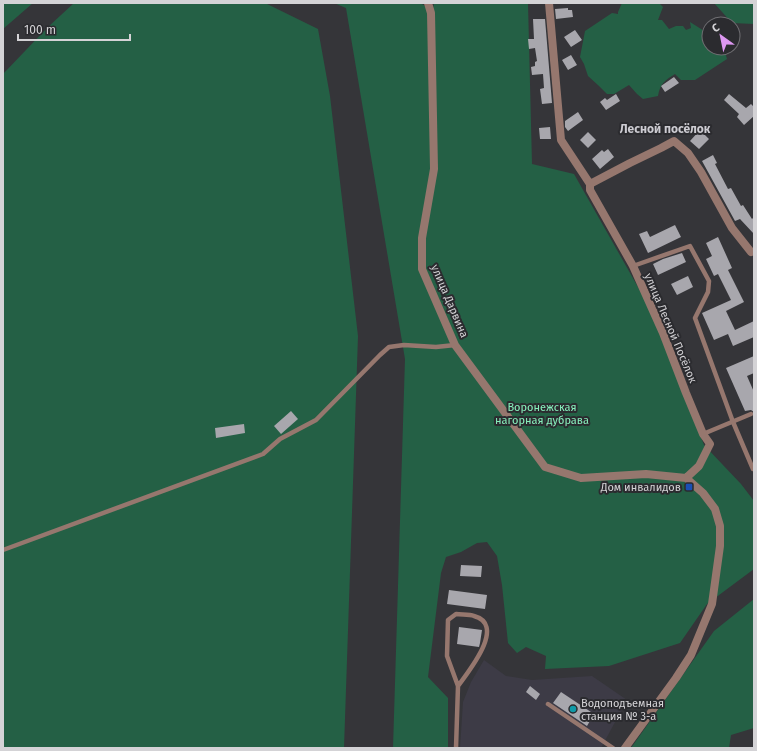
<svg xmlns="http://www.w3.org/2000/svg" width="757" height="751" font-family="'Fira Sans',sans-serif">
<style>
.built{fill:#3d3b46}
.green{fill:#246045}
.building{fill:#a8a7ad}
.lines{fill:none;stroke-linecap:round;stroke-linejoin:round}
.service{stroke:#96776e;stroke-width:4.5}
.minor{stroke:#96776e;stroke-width:8}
.transit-dot{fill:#1a4fb4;stroke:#2b2b2f;stroke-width:1.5}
.culture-dot{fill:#0f9aa8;stroke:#2b2b2f;stroke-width:1.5}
.labels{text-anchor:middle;stroke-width:4;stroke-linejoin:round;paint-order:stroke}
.street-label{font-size:11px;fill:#d4d3d6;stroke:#2b2b2f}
.park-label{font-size:11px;fill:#87efbc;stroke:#2b2b2f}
.poi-label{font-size:11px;fill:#d4d3d6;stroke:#2b2b2f;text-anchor:end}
.neighbourhood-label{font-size:12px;font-weight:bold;fill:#cdccd2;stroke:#2b2b2f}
</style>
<rect width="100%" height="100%" fill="#353539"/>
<path class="built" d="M484,660L506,676L532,680L592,676L627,700L601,748H460L463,702L471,682Z"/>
<path class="green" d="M3,3H33L3,29Z
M74,3H265L318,29L330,96L358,336L344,748H3V74L48,27Z
M334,3H420L433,10L434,3H528L532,164L574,174L647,303L662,338L704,445L741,484L754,501V569L707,604L680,643L609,666L545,669L546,656L526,647L517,653L508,643L502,585L497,556L487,542L477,543L461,552L446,557L441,573L428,677L448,698V748H393L405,359L346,8Z
M622,3H659L663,7L658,20H662L669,29L676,26H683L686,30L691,28L690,22L709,34V48H721L725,52L727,59L695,80H681L675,74C665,80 660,84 658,96L643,99L637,94L629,85L614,94H607L599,86L588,76L584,64L580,57L585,31L612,13L618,14V12Z
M714,3H754V24L732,23Z
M754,599V728L731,735L729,748H631L714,631Z"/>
<path class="building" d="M568,8V10H572L573,17L556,19L555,9Z
M533,19H545L552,103L542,104L540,89L544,88L543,74L532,75L531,67L535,66V62L537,61L535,48L529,49L528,39H534Z
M575,30L582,40L571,47L564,37Z
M571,55L577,65L568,70L562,60Z
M674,77L679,83L665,92L661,86Z
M616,94L620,101L606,110L600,102L605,98L607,100Z
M729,94L746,108L751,104L754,107V116L744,125L737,117L739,114L724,100Z
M578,112L583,120L568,131L565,127V121Z
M550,127L551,139H540L539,128Z
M700,130L709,139L699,149L690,141Z
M588,132L596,140L588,148L580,140Z
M608,149L614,157L600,169L592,159L602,150L604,152Z
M713,155L717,163L715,164L728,189L731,188L741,206L743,205L752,219L754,217V234L740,219L735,221L702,161Z
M675,225L681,237L648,253L639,234L647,231L650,237Z
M718,237L732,268L728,270L744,302L726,311L735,330L754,321V337L733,346L728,334L714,340L702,313L731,300L718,274L714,276L706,259L712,256L706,243Z
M682,253L686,262L658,275L653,264L663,259Z
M688,276L693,287L677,295L671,284Z
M754,356V373L747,376L754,392V412L751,410L745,411L726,368Z
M291,411L298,419L281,434L274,426Z
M244,424L245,433L216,438L215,428Z
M461,565L482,566L481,577L460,576Z
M449,590L487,595L485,609L447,604Z
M459,627L482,630L480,643L479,647L457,644Z
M530,686L540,694L536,700L526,692Z
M561,692L594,714L587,726L553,703Z"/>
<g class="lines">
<path class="service" d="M633,266L690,246L709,281L708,292L695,318L733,422L753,469
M703,434L751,414
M3,550L263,454L280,439L316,420L380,355L389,347L404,345L436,347L455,345
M548,704L613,748
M456,748L458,686L447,656L448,620L456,614C461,615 469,614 474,616C507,625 468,672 458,686"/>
<path class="minor" d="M428,3L431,13L434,169L422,238V269L455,345L545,467L581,478L646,474L686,478L703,493L715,509L720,526V546L712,604L691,655L676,678L625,748
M549,3L561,140L590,184
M686,478L699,466L710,444L703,434L686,393L663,333L633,266L590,190V184L630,163L661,148L674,141L688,153L701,172L732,228L751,252"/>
</g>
<rect class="transit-dot" x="685" y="483" width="8" height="8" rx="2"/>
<circle class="culture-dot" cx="573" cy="709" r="4"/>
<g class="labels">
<g class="street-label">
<text transform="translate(450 301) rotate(67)" y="4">улица Дарвина</text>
<text transform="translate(671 328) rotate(67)" y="4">улица Лесной Посёлок</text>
</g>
<g class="park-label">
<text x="542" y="411">Воронежская<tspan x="542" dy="13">нагорная дубрава</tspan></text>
</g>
<g class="poi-label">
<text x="681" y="491">Дом инвалидов</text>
<text x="581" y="707" text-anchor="start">Водоподъемная<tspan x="581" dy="13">станция № 3-а</tspan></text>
</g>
<g class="neighbourhood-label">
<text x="665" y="133">Лесной посёлок</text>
</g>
</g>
<rect width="757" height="751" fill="none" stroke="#d4d3d6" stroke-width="8"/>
<g transform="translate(721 36) rotate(327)"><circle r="19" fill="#2b2b2f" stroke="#6f6e72"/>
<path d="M0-3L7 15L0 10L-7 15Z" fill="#de98f2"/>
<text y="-6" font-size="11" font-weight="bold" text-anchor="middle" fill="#d4d3d6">С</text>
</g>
<path d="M18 34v6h112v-6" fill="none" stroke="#d4d3d6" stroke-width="2"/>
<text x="24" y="34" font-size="12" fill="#d4d3d6" stroke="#2b2b2f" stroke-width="3" paint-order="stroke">100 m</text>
</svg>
